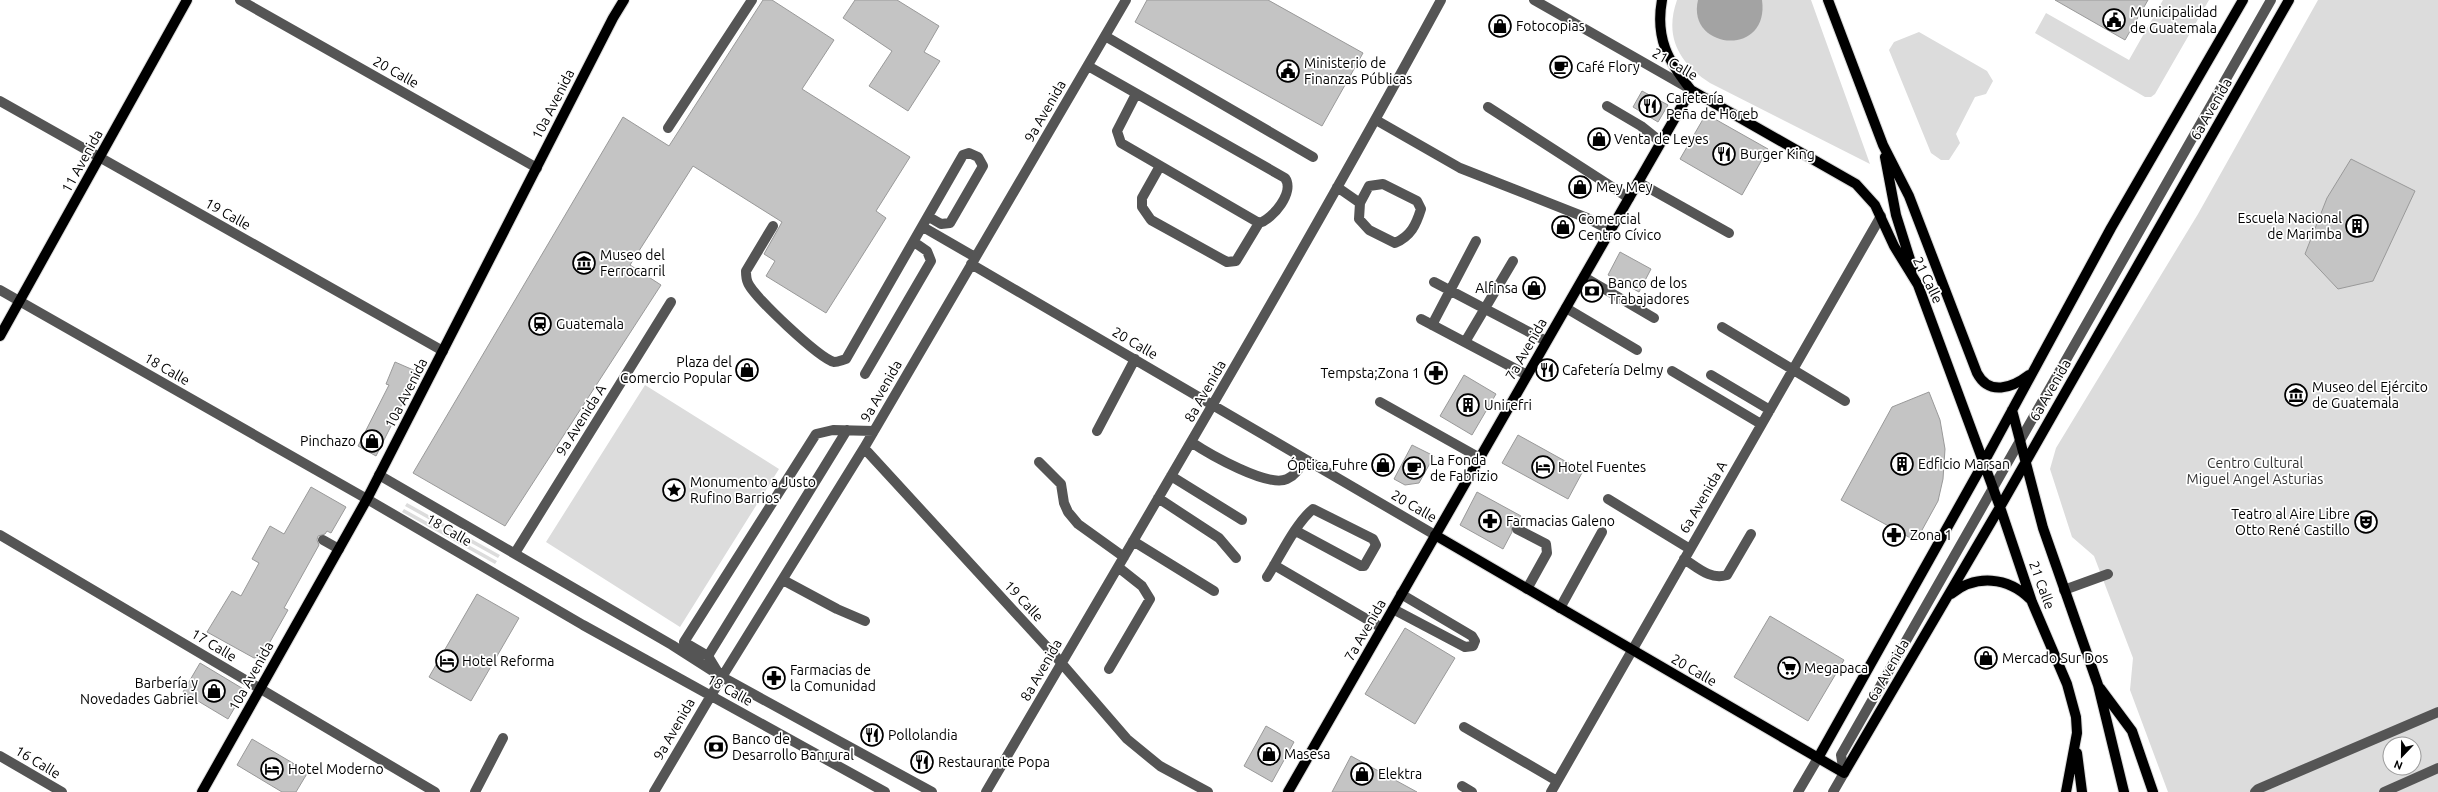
<svg xmlns="http://www.w3.org/2000/svg" width="2438" height="792" font-family="Ubuntu,sans-serif">
<style>
.green{fill:#dcdcdc;fill-rule:evenodd}
.water{fill:#a3a3a3}
.building{fill:#c4c4c4;stroke:#999}
.lines{fill:none;stroke-linecap:round;stroke-linejoin:round}
.major-casing{stroke:#dbdbdb;stroke-width:12}
.minor{stroke:#555;stroke-width:10}
.major{stroke:#000;stroke-width:10}
.labels{text-anchor:middle;stroke-width:3.5;stroke-linejoin:round;paint-order:stroke}
.poi-label{font-size:14px;fill:#000;stroke:#fff;text-anchor:start}
.street-label{font-size:14px;fill:#000;stroke:#fff}
.park-label{font-size:14px;fill:#333;stroke:#fff}
</style>
<rect width="100%" height="100%" fill="#fff"/>
<path class="green" d="M1677,0H1811L1870,164L1710,83C1679,63 1664,37 1677,0Z
M2163,0H2209L2155,94L2151,97H2145L2035,33L2046,13L2129,60Z
M2318,0H2438V792H2168L2130,690L2133,658L2094,556L2072,537L2050,469L2056,448L2198,214ZM2390,744H2414V768H2390Z
M1919,32L1987,71L1993,81L1986,94L1975,97L1956,134L1960,143L1949,160H1941L1931,153L1889,50L1894,42Z
M645,385L779,469L680,627L546,542Z
M407,503L500,555L498,558L405,506Z
M404,509L497,561L495,564L402,512Z"/>
<path class="water" d="M1698,0H1762C1770,58 1686,50 1698,0Z"/>
<path class="building" d="M763,0H772L834,40L802,89L910,157L876,211L886,218L826,313L766,276L775,261L764,254L782,222L693,166L630,265L661,285L505,526L413,473L623,117L669,146Z
M855,0H897L939,26L924,52L940,61L908,111L869,86L892,51L843,18Z
M1147,0H1268L1363,53L1322,126L1135,22Z
M2055,0H2148L2125,40Z
M1642,91L1668,105L1658,122L1633,107Z
M1706,114L1768,149L1742,195L1680,159Z
M2351,159L2415,191L2373,281L2338,289L2305,254L2327,198Z
M1620,252L1651,269L1639,292L1608,275Z
M395,362L418,372L376,456L358,446L389,385L386,384Z
M1464,375L1496,394L1472,435L1440,416Z
M1929,392L1940,420L1945,449L1943,479L1938,501L1916,541L1841,500L1892,407Z
M1518,435L1583,471L1568,499L1502,463Z
M1412,445L1434,456L1419,483L1405,485L1394,479Z
M311,487L346,507L331,533L327,531L325,534L318,536L317,540L319,545L284,608L288,610L262,656L254,658L207,632L232,591L241,596L259,563L252,559L270,526L284,534Z
M1477,492L1521,516L1517,523L1511,526L1512,532L1503,549L1460,525Z
M477,594L519,618L471,701L429,677Z
M1770,616L1844,660L1808,721L1734,677Z
M1405,628L1455,658L1415,724L1365,694Z
M200,663L245,690L228,719L183,692Z
M1266,726L1294,742L1272,782L1244,766Z
M252,739L308,772L296,792H282L237,765Z
M1351,756L1417,792H1332Z"/>
<g class="lines">
<g class="major-casing">
<path id="major" d="M1662,0C1655,38 1668,61 1691,90L1856,184L1875,205L1894,246L1918,285L2000,507L2032,602L2067,684L2076,717L2077,733L2066,792
M1828,0L1883,145L1909,196L1977,373C1989,396 2012,388 2029,375
M1885,157L1896,215L1913,269
M0,336L187,0
M2012,410L2043,528L2098,685L2124,792
M1435,535L1844,773L2000,507L2289,0
M1951,594C1976,574 2008,577 2030,599
M2100,688L2132,731L2153,792
M2077,753L2082,792
M1818,758L1984,462L2111,228L2243,0
M202,792L367,499L613,18L624,0
M1288,792L1691,90"/>
</g>
<path class="minor" d="M240,0L537,168
M1534,0L1690,89
M1105,36L1313,157
M1088,66L1285,178C1295,192 1273,219 1259,223L1121,143L1117,131L1136,94
M0,101L443,351
M1607,106L1641,126L1661,142
M1488,107L1629,198
M1376,120L1460,168L1587,218L1610,230
M668,128L752,0
M1160,166L1142,198V207L1151,220L1227,262L1236,261L1259,223
M1638,182L1729,233
M1383,184L1417,201L1421,209C1416,225 1411,236 1395,243L1369,230L1359,219L1360,203L1369,186Z
M1337,187L1360,203
M773,226L746,271C746,275 746,279 748,283C754,297 819,358 834,362C838,362 842,360 846,359L963,155L969,153L978,157L983,166L950,223L941,224L929,217
M923,227L975,257
M971,264L1435,535
M1584,277L1654,318
M1434,282L1546,341
M0,290L367,499L583,625L885,792
M1566,308L1637,350
M1421,319L1527,375
M1432,325L1476,241
M1722,327L1845,401
M1465,342L1513,261
M1672,371L1761,424
M865,374L931,261L927,251L914,242
M1711,375L1770,410
M1380,402L1480,458
M1097,431L1135,359
M1191,442C1209,454 1268,488 1287,479C1296,475 1300,467 1305,459
M864,448L1057,658L1127,739L1160,766L1208,792
M1039,462L1061,484L1064,503L1068,512L1078,524L1124,557
M379,475L672,645L722,677L932,792
M1171,476L1242,520
M1158,498L1219,538L1236,558
M1608,499L1690,549
M1517,529L1546,544L1547,553L1527,589
M0,535L435,792
M323,540L339,549
M1133,541L1214,591
M515,553L671,302
M1684,559C1698,568 1710,580 1727,575L1751,534
M1274,565L1382,628
M1267,577C1280,557 1295,524 1313,509L1373,539L1376,545L1364,566H1361L1296,531
M783,580L837,609L865,621
M2064,590L2108,574
M1560,608L1602,532
M1393,609L1465,647L1473,646L1475,641L1472,636L1401,594
M708,656L684,642L816,434L833,430L874,431
M1109,669L1150,599L1142,586L1118,567
M719,674L708,656L847,430
M1464,727L1557,781
M0,756L62,792
M1462,786L1472,792
M475,792L503,738
M654,792L722,677L864,448L1126,0
M986,792C1140,529 1296,267 1441,0
M1551,792L1881,216
M1798,792L1818,758
M1833,792L1844,773L1841,755L2271,0
M2255,792L2258,789L2438,712
M2384,792L2438,768"/>
<use href="#major" class="major"/>
</g>
<defs>
<g id="civic-ring" transform="scale(1.15)"><circle r="9.5" fill="#fff" stroke="#000" stroke-width="1.5"/><path d="M-.6-6.5H3V-4.5H.6V-3L4-1V1h2V6H-6V1h2V-1L-.6-3ZM-1.2 2.5V6h2.4V2.5Z" fill="#000"/></g>
<g id="shop-ring" transform="scale(1.15)"><circle r="9.5" fill="#fff" stroke="#000" stroke-width="1.5"/><path d="M-5-2.5h2.3a2.7 3.5 0 0 1 5.4 0H5L5.5 6h-11ZM-1.5-2.5h3a1.5 2.3 0 0 0-3 0Z" fill="#000"/></g>
<g id="cafe-ring" transform="scale(1.15)"><circle r="9.5" fill="#fff" stroke="#000" stroke-width="1.5"/><path d="M-5.5-4.5H6V0H3Q3 3.5 0 3.5H-2.5Q-5.5 3.5-5.5 0ZM3-3.2v2h1.7v-2ZM-6 4.5H4V6H-6Z" fill="#000"/></g>
<g id="restaurant-ring" transform="scale(1.15)"><circle r="9.5" fill="#fff" stroke="#000" stroke-width="1.5"/><path d="M-5-6h1v4h1v-4h1v4h1v-4h1v5L-1.5 .5V6h-2V.5L-5-1ZM5-6V6H3V1.5H1.5Q1.5-4 5-6Z" fill="#000"/></g>
<g id="building-ring" transform="scale(1.15)"><circle r="9.5" fill="#fff" stroke="#000" stroke-width="1.5"/><path d="M-4-6H4V6H1V3H-1V6H-4ZM-2.5-4.3h1.7v1.8h-1.7ZM.8-4.3h1.7v1.8H.8ZM-2.5-1h1.7V.8h-1.7ZM.8-1h1.7V.8H.8Z" fill="#000"/></g>
<g id="museum-ring" transform="scale(1.15)"><circle r="9.5" fill="#fff" stroke="#000" stroke-width="1.5"/><path d="M0-6L6-3V-2H-6V-3ZM-5-1h2V3h-2ZM-1-1h2V3h-2ZM3-1h2V3H3ZM-6 4H6V6H-6Z" fill="#000"/></g>
<g id="bank-ring" transform="scale(1.15)"><circle r="9.5" fill="#fff" stroke="#000" stroke-width="1.5"/><path d="M-6-4H6V4H-6ZM0-2.3a2.3 2.3 0 1 0 0 4.6a2.3 2.3 0 1 0 0-4.6Z" fill="#000"/></g>
<g id="station-ring" transform="scale(1.15)"><circle r="9.5" fill="#fff" stroke="#000" stroke-width="1.5"/><path d="M-3-6H3Q5-6 5-4V2Q5 4 3 4L4.5 6H3L1.5 4h-3L-3 6H-4.5L-3 4Q-5 4-5 2V-4Q-5-6-3-6ZM-3.5-4v3h7v-3ZM-3.5 1v1.5H-2V1ZM2 1v1.5H3.5V1Z" fill="#000"/></g>
<g id="pharmacy-ring" transform="scale(1.15)"><circle r="9.5" fill="#fff" stroke="#000" stroke-width="1.5"/><path d="M-2-6h4v4h4v4h-4v4h-4v-4h-4v-4h4Z" fill="#000"/></g>
<g id="hotel-ring" transform="scale(1.15)"><circle r="9.5" fill="#fff" stroke="#000" stroke-width="1.5"/><path d="M-6-4.5h1.5V1H6V5H4.5V3h-9V5H-6ZM-4 0a1.8 1.8 0 1 1 3.6 0ZM.5 0V-2.5h3Q6-2.5 6 0Z" fill="#000"/></g>
<g id="sight-ring" transform="scale(1.15)"><circle r="9.5" fill="#fff" stroke="#000" stroke-width="1.5"/><path d="M0-6L1.8-2.2L6-1.7L2.9 1.2L3.7 5.4L0 3.3L-3.7 5.4L-2.9 1.2L-6-1.7L-1.8-2.2Z" fill="#000"/></g>
<g id="theatre-ring" transform="scale(1.15)"><circle r="9.5" fill="#fff" stroke="#000" stroke-width="1.5"/><path d="M-5-5.5Q0-4 5-5.5V0Q5 5 0 6Q-5 5-5 0ZM-3.3-2.5H-1v1.5H-3.3ZM1-2.5H3.3v1.5H1ZM-2.8 1Q0 5.5 2.8 1Z" fill="#000"/></g>
<g id="supermarket-ring" transform="scale(1.15)"><circle r="9.5" fill="#fff" stroke="#000" stroke-width="1.5"/><path d="M-6-5.5h2.5l.6 2H6L4.5 2H-2.5L-4.4-4H-6ZM-1.5 3.2a1.3 1.3 0 1 0 .1 0ZM3 3.2a1.3 1.3 0 1 0 .1 0Z" fill="#000"/></g>
</defs>
<g fill-rule="evenodd">
<use href="#civic-ring" x="2114" y="20"/>
<use href="#shop-ring" x="1500" y="26"/>
<use href="#cafe-ring" x="1561" y="67"/>
<use href="#civic-ring" x="1288" y="71"/>
<use href="#restaurant-ring" x="1650" y="106"/>
<use href="#shop-ring" x="1599" y="139"/>
<use href="#restaurant-ring" x="1724" y="154"/>
<use href="#shop-ring" x="1580" y="187"/>
<use href="#building-ring" x="2357" y="226"/>
<use href="#shop-ring" x="1563" y="227"/>
<use href="#museum-ring" x="584" y="263"/>
<use href="#shop-ring" x="1534" y="288"/>
<use href="#bank-ring" x="1592" y="291"/>
<use href="#station-ring" x="540" y="324"/>
<use href="#shop-ring" x="747" y="370"/>
<use href="#restaurant-ring" x="1547" y="370"/>
<use href="#pharmacy-ring" x="1436" y="373"/>
<use href="#museum-ring" x="2296" y="395"/>
<use href="#building-ring" x="1468" y="405"/>
<use href="#shop-ring" x="372" y="441"/>
<use href="#building-ring" x="1902" y="464"/>
<use href="#shop-ring" x="1383" y="465"/>
<use href="#hotel-ring" x="1543" y="467"/>
<use href="#cafe-ring" x="1414" y="468"/>
<use href="#sight-ring" x="674" y="490"/>
<use href="#pharmacy-ring" x="1490" y="521"/>
<use href="#theatre-ring" x="2366" y="522"/>
<use href="#pharmacy-ring" x="1894" y="535"/>
<use href="#shop-ring" x="1986" y="658"/>
<use href="#hotel-ring" x="447" y="661"/>
<use href="#supermarket-ring" x="1789" y="668"/>
<use href="#pharmacy-ring" x="774" y="678"/>
<use href="#shop-ring" x="214" y="691"/>
<use href="#restaurant-ring" x="872" y="735"/>
<use href="#bank-ring" x="716" y="747"/>
<use href="#shop-ring" x="1269" y="754"/>
<use href="#restaurant-ring" x="922" y="762"/>
<use href="#hotel-ring" x="272" y="769"/>
<use href="#shop-ring" x="1362" y="774"/>
</g>
<g class="labels">
<g class="poi-label">
<text x="2130" y="17">Municipalidad<tspan x="2130" dy="16">de Guatemala</tspan></text>
<text x="1516" y="31">Fotocopias</text>
<text x="1304" y="68">Ministerio de<tspan x="1304" dy="16">Finanzas Públicas</tspan></text>
<text x="1576" y="72">Café Flory</text>
<text x="1666" y="103">Cafetería<tspan x="1666" dy="16">Peña de Horeb</tspan></text>
<text x="1614" y="144">Venta de Leyes</text>
<text x="1740" y="159">Burger King</text>
<text x="1596" y="192">Mey Mey</text>
<text x="2342" y="223" text-anchor="end">Escuela Nacional<tspan x="2342" dy="16">de Marimba</tspan></text>
<text x="1578" y="224">Comercial<tspan x="1578" dy="16">Centro Cívico</tspan></text>
<text x="600" y="260">Museo del<tspan x="600" dy="16">Ferrocarril</tspan></text>
<text x="1608" y="288">Banco de los<tspan x="1608" dy="16">Trabajadores</tspan></text>
<text x="1518" y="293" text-anchor="end">Alfinsa</text>
<text x="556" y="329">Guatemala</text>
<text x="732" y="367" text-anchor="end">Plaza del<tspan x="732" dy="16">Comercio Popular</tspan></text>
<text x="1562" y="375">Cafetería Delmy</text>
<text x="1420" y="378" text-anchor="end">Tempsta;Zona 1</text>
<text x="2312" y="392">Museo del Ejército<tspan x="2312" dy="16">de Guatemala</tspan></text>
<text x="1484" y="410">Unirefri</text>
<text x="356" y="446" text-anchor="end">Pinchazo</text>
<text x="1430" y="465">La Fonda<tspan x="1430" dy="16">de Fabrizio</tspan></text>
<text x="1918" y="469">Edficio Marsan</text>
<text x="1368" y="470" text-anchor="end">Óptica Fuhre</text>
<text x="1558" y="472">Hotel Fuentes</text>
<text x="690" y="487">Monumento a Justo<tspan x="690" dy="16">Rufino Barrios</tspan></text>
<text x="2350" y="519" text-anchor="end">Teatro al Aire Libre<tspan x="2350" dy="16">Otto René Castillo</tspan></text>
<text x="1506" y="526">Farmacias Galeno</text>
<text x="1910" y="540">Zona 1</text>
<text x="2002" y="663">Mercado Sur Dos</text>
<text x="462" y="666">Hotel Reforma</text>
<text x="1804" y="673">Megapaca</text>
<text x="790" y="675">Farmacias de<tspan x="790" dy="16">la Comunidad</tspan></text>
<text x="198" y="688" text-anchor="end">Barbería y<tspan x="198" dy="16">Novedades Gabriel</tspan></text>
<text x="888" y="740">Pollolandia</text>
<text x="732" y="744">Banco de<tspan x="732" dy="16">Desarrollo Banrural</tspan></text>
<text x="1284" y="759">Masesa</text>
<text x="938" y="767">Restaurante Popa</text>
<text x="288" y="774">Hotel Moderno</text>
<text x="1378" y="779">Elektra</text>
</g>
<g class="street-label">
<text transform="translate(1675 64) rotate(30)" y="5">21 Calle</text>
<text transform="translate(396 72) rotate(29)" y="5">20 Calle</text>
<text transform="translate(553 104) rotate(-63)" y="5">10a Avenida</text>
<text transform="translate(2211 109) rotate(-60)" y="5">6a Avenida</text>
<text transform="translate(1045 111) rotate(-60)" y="5">9a Avenida</text>
<text transform="translate(82 161) rotate(-61)" y="5">11 Avenida</text>
<text transform="translate(228 214) rotate(29)" y="5">19 Calle</text>
<text transform="translate(1928 280) rotate(64)" y="5">21 Calle</text>
<text transform="translate(1135 343) rotate(30)" y="5">20 Calle</text>
<text transform="translate(1526 349) rotate(-60)" y="5">7a Avenida</text>
<text transform="translate(167 369) rotate(30)" y="5">18 Calle</text>
<text transform="translate(2050 390) rotate(-60)" y="5">6a Avenida</text>
<text transform="translate(881 391) rotate(-60)" y="5">9a Avenida</text>
<text transform="translate(1205 391) rotate(-60)" y="5">8a Avenida</text>
<text transform="translate(406 393) rotate(-63)" y="5">10a Avenida</text>
<text transform="translate(581 420) rotate(-58)" y="5">9a Avenida A</text>
<text transform="translate(1703 497) rotate(-60)" y="5">6a Avenida A</text>
<text transform="translate(1414 506) rotate(30)" y="5">20 Calle</text>
<text transform="translate(449 530) rotate(30)" y="5">18 Calle</text>
<text transform="translate(2042 585) rotate(70)" y="5">21 Calle</text>
<text transform="translate(1024 601) rotate(47)" y="5">19 Calle</text>
<text transform="translate(1365 630) rotate(-60)" y="5">7a Avenida</text>
<text transform="translate(214 645) rotate(31)" y="5">17 Calle</text>
<text transform="translate(1041 670) rotate(-60)" y="5">8a Avenida</text>
<text transform="translate(1694 670) rotate(30)" y="5">20 Calle</text>
<text transform="translate(1888 670) rotate(-60)" y="5">6a Avenida</text>
<text transform="translate(251 676) rotate(-61)" y="5">10a Avenida</text>
<text transform="translate(730 690) rotate(29)" y="5">18 Calle</text>
<text transform="translate(674 729) rotate(-60)" y="5">9a Avenida</text>
<text transform="translate(38 762) rotate(31)" y="5">16 Calle</text>
</g>
<g class="park-label">
<text x="2255" y="468">Centro Cultural<tspan x="2255" dy="16">Miguel Angel Asturias</tspan></text>
</g>
</g>
<g transform="translate(2402 756) rotate(202)"><circle r="19" fill="#ffffff" stroke="#999999"/>
<path d="M0-3L7 15L0 10L-7 15Z" fill="#000000"/>
<text y="-6" font-size="11" font-weight="bold" text-anchor="middle" fill="#000000">N</text>
</g>
</svg>
